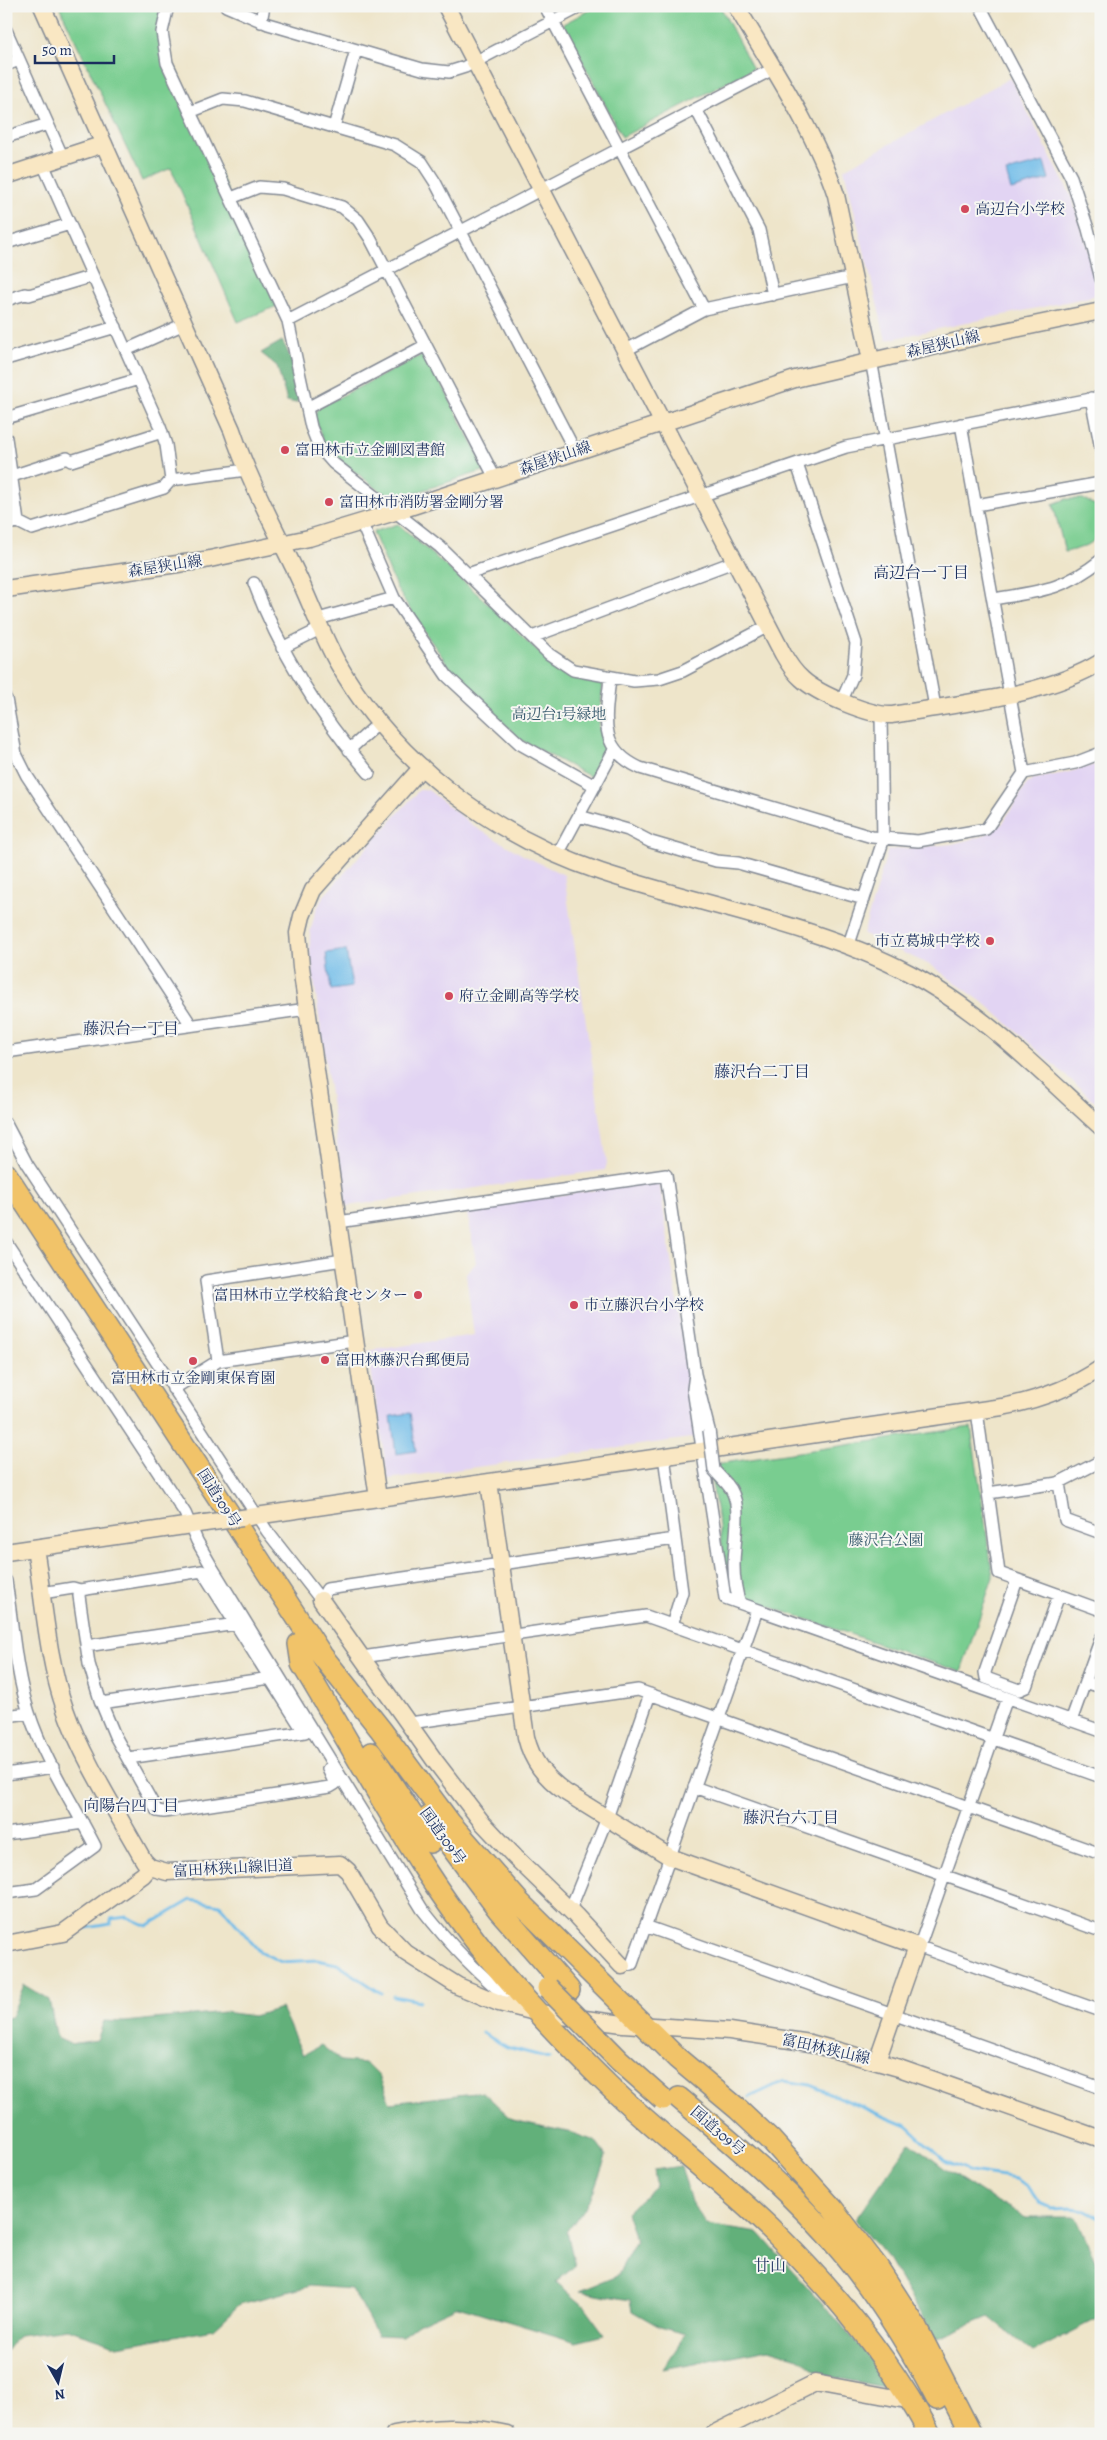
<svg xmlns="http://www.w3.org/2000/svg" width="1107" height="2440" font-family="Alegreya,'Noto Serif JP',serif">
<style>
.built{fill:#e2d4f3}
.green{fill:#79cd90;stroke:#4a7e77}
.forest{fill:#62b07a;stroke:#3e706c}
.water{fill:#6ebbe8;stroke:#4475a3}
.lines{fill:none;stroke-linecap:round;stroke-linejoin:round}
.stream{stroke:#6ebbe8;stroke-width:3}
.street-casing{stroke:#848a94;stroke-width:14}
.secondary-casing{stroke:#848a94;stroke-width:19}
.highway-casing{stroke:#848a94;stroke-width:24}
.street{stroke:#fff;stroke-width:11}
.secondary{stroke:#f9e7c3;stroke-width:16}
.highway{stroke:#f1c369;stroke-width:21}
.street-bridge-casing{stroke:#848a94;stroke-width:14;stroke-linecap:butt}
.secondary-bridge-casing{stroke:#848a94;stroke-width:19;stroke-linecap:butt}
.highway-bridge-casing{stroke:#848a94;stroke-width:24;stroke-linecap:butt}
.street-bridge{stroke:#fff;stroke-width:11}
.secondary-bridge{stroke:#f9e7c3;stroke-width:16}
.highway-bridge{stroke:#f1c369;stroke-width:21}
.poi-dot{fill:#d1495b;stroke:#f6f6f2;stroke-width:2}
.labels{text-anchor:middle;stroke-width:4;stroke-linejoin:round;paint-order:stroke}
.poi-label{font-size:15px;fill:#1b2f5e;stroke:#f6f6f2;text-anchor:start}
.street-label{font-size:15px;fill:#1b2f5e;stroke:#f6f6f2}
.park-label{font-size:15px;fill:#32566a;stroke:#f6f6f2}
.neighbourhood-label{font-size:16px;fill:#1b2f5e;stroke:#f6f6f2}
</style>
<rect width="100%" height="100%" fill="#f6f6f2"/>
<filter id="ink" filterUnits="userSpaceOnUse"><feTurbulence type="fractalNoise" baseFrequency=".02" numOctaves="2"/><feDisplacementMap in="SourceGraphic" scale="10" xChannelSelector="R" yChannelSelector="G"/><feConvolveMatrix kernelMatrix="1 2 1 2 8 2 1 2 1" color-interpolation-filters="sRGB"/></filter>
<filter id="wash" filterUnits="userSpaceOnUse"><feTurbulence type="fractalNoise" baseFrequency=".0096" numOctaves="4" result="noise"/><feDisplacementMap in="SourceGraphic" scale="20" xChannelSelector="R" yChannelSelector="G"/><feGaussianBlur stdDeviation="1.12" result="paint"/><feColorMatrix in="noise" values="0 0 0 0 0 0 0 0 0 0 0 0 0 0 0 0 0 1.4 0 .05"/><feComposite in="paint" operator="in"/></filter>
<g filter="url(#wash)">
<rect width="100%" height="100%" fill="#eee5ca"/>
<path class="built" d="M1010,78L1071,196L1086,242L1098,295L886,340L844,169Z
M1101,763V1107L988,1006L932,966L863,934L888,850L952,844L983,836L1002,824L1026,785L1033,779L1065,773Z
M419,790H428L475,827L523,855L564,875L607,1163L605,1170L346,1206L310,953V933L315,913L323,897Z
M659,1181L698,1437L388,1479L368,1351L474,1335L466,1274L476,1263L467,1208Z"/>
<path class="green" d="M59,6H163L158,28L277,306L238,322L171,168L142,181Z
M597,6H720L753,69L622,137L563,24Z
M420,356L428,357L486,470L392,500L333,455L325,445L314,416L318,408Z
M1066,499H1083L1101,508C1101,540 1096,545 1065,552L1053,504Z
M398,524C430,552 461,579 492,607C527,639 554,676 603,684L599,726L608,749L593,778L521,740L460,681L428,637L397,589L373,532Z
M971,1427L993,1577L961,1672L730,1593L709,1465Z"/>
<path class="forest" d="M282,341C293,358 296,377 300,397L296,403L287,401L277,366L261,353Z
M24,1985L49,2000L57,2038L70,2044L97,2040L104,2021L124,2022L224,2012L253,2016L281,2008L303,2055L321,2045L341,2061L366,2063L379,2076L390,2103L483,2092L513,2120L572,2133L595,2141L606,2156L591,2198L567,2232L575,2266L556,2282L583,2305L605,2335L576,2342L458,2306L418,2324L402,2336L377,2335L352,2289L310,2286L240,2304L213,2329L118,2346L67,2329L19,2335L6,2351V2018L11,2017Z
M910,2142L948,2171L987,2196L1025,2217H1076L1101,2273V2317L1033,2352L989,2317L935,2339L889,2260L855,2220Z
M681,2166L691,2202L707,2225L759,2233C804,2285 854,2334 893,2389L823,2375L798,2358L768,2349L663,2369L686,2334L660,2327L632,2311L630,2300L580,2291L617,2276L636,2241L626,2213L656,2185L654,2170Z"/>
<path class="water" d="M1044,162L1049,179L1011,190L1006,172Z
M346,950L352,987L331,990L326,953Z
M410,1413L416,1451L396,1454L391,1416Z"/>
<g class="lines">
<path class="stream" d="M79,1929L111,1924V1919L127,1917L147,1926L191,1900L220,1905L259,1951L281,1962L317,1960L337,1964L381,1993
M393,1996L420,2001
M482,2033L507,2047L549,2058
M750,2097L784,2081L810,2085L907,2126L945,2161L970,2172L1016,2179L1028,2186L1040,2204L1051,2209L1072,2208L1086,2210L1101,2218"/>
</g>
</g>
<g filter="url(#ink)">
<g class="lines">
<g class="street-casing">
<path id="street" d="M168,6L162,32L167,63L288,321L311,427L319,447L333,463L440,547L549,654L573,670L634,681L659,679L683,671L770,625
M226,6L268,24L422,69L449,72L465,67L582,6
M545,6L704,309
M980,6L1071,177L1088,229L1101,279
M261,22L264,6
M6,30L63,158
M6,65L19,60
M696,109L759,230L773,295
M190,112L223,99L245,101L395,145L422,162L435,182L575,451
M334,127L356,50
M6,137L48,124
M43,164L160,427L166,445L171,480
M231,198L259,187L283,189L342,207L358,220L370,238L495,478
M6,243L70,224
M6,300L25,294L29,295L93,276
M288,321L773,69
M126,350L184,324
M626,350L704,309L853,277
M6,359L116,327
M871,360L935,707
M1091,398L1101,449
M307,408L426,345
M6,418L139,379
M6,438L18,522
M797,464L856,643L853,675L842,700
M12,476L67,458L71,461L162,432
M976,505L1101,483
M361,522L394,598L447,676L520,744L595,786
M6,524L18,522L32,529L164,488L171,480L246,470
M468,574L846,447L1101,397
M254,583C281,655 319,715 369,773
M993,599C1040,591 1062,591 1101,560
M318,619L394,598
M532,637L736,561
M282,648L322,628
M610,678C606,718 597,748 640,768L872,837L918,841L986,829L1024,773L961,424
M6,699L16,754L27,776L191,1025
M349,750L380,722
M1024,773L1075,763L1101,753
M579,816L628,830L651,842L716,861L738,863L864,899
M557,856L614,750
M848,947L883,841L881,716
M6,1052L307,1009
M6,1124L27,1164L267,1531L321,1600L327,1589L675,1539
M338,1222L666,1175L695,1374L709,1430
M6,1242L185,1513L197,1541L213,1569L422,1909C450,1945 481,1977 517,2005
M218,1361L206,1281L343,1260
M695,1374L693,1389L725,1598L1101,1731
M173,1389L218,1361L355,1341
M977,1411L999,1573L1101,1610
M664,1456L682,1592L672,1625
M1059,1483L1065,1520L1101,1533
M727,1484C742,1500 736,1529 735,1548C733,1566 734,1586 740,1603
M988,1493L1058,1483L1101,1461
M1017,1580L985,1672L986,1678L1019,1690L1026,1687L1059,1595
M6,1581C13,1625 15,1670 29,1713C44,1760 73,1803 95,1846L36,1889L6,1893
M80,1590L79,1596L89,1664L100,1700L115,1736L157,1811L164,1812L330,1787L335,1784L328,1769
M42,1593L73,1588L80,1590L202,1571L299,1724
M86,1646L236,1624
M362,1657L646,1616L1101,1777
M1085,1682L1101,1687
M1007,1698L922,1939L917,1946L1101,2011
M101,1703L270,1678
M6,1716L29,1713
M1071,1721L1101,1638
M410,1723L638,1690L1101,1854
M128,1758L305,1732
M6,1774L53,1767
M694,1787L1101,1931
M6,1834L83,1823
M570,1910L607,1818L650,1694
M645,1926L1101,2088
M622,1966L632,1964L757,1610"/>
</g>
<g class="secondary-casing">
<path id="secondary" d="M42,6L232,430C248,477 270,519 292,564C308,595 319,629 336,660C392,761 493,836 601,872C703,906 813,923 909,973C982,1011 1040,1072 1101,1127
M446,6L783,654C788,663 794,672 802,679C818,694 870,716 892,715C958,703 1044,697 1101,662
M736,6C771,65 815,131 836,195L871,360
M6,176L104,144
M6,589L205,560L309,538L395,512L795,379L962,340L1101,311
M489,1482L526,1737C532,1762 545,1777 565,1792L670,1857L917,1946L877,2061
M378,1498L301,967L298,933L302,916L313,890L422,767
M242,1518L1002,1407C1038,1400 1070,1389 1101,1368
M35,1548C44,1601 47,1658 65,1709C82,1758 118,1814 144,1861L150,1867L167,1872L340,1864L348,1871L380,1926L406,1953L458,1986L499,2003L539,2013L623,2024L730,2031L810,2043L899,2068L1101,2139
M6,1552L205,1523
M321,1600L435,1761L481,1821L515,1857L575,1915L622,1966
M6,1944L63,1933L143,1875L150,1867
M394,2434C433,2427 468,2425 507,2434
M713,2434L815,2383L912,2401"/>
</g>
<g class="highway-casing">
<path id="highway" d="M6,1174L321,1654
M299,1644L302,1664C369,1774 427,1891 514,1987C544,2020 576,2054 608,2085C661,2137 721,2180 774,2232C834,2291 890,2360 930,2434
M319,1652L381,1730L450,1823L519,1902L677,2058L738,2109L771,2140L832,2208L878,2268L916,2327L971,2434
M371,1753L430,1842
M429,1817L498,1909L569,1990
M679,2098C736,2146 794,2194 842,2252C879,2297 910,2347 937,2399"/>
</g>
<use href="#street" class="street"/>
<use href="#secondary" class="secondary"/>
<use href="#highway" class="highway"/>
<g class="street-bridge-casing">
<path id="street-bridge" d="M709,1430L714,1470L727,1484"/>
</g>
<g class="secondary-bridge-casing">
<path id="secondary-bridge" d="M205,1523L242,1518"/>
</g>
<g class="highway-bridge-casing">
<path id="highway-bridge" d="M548,1988L619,2060L663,2099"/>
</g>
<use href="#street-bridge" class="street-bridge"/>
<use href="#secondary-bridge" class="secondary-bridge"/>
<use href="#highway-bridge" class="highway-bridge"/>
</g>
</g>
<g class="poi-dot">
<circle cx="965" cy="209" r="5"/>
<circle cx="285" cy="450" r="5"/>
<circle cx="329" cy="502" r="5"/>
<circle cx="990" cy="941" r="5"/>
<circle cx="449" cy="996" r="5"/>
<circle cx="418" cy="1295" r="5"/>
<circle cx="574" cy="1305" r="5"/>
<circle cx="325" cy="1360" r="5"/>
<circle cx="193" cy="1361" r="5"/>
</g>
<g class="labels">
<g class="poi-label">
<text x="975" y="214">高辺台小学校</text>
<text x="295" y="455">富田林市立金剛図書館</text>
<text x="339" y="507">富田林市消防署金剛分署</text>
<text x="980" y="946" text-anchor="end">市立葛城中学校</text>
<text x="459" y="1001">府立金剛高等学校</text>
<text x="408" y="1300" text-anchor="end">富田林市立学校給食センター</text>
<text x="584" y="1310">市立藤沢台小学校</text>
<text x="335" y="1365">富田林藤沢台郵便局</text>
<text x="193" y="1383" text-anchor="middle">富田林市立金剛東保育園</text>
</g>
<g class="street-label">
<text transform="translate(943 344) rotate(-13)" y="5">森屋狭山線</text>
<text transform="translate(555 458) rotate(-19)" y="5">森屋狭山線</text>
<text transform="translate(165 566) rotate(-9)" y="5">森屋狭山線</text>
<text transform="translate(219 1498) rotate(57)" y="5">国道309号</text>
<text transform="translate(443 1836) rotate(54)" y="5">国道309号</text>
<text transform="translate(233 1868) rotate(-3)" y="5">富田林狭山線旧道</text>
<text transform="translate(826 2049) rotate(13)" y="5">富田林狭山線</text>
<text transform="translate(718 2131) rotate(41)" y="5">国道309号</text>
</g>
<g class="park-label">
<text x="559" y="719">高辺台1号緑地</text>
<text x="886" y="1545">藤沢台公園</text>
</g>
<g class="neighbourhood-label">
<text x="921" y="578">高辺台一丁目</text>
<text x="131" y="1034">藤沢台一丁目</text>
<text x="762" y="1077">藤沢台二丁目</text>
<text x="131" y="1811">向陽台四丁目</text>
<text x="791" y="1823">藤沢台六丁目</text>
<text x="770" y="2271">廿山</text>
</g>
</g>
<rect width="1107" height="2440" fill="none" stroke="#f6f6f2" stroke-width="25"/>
<g transform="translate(58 2382) rotate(172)" stroke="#f6f6f2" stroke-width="4" paint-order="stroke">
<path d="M0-4L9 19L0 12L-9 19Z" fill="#1b2f5e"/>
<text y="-8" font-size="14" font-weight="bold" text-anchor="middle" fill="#1b2f5e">N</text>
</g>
<path d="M35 55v8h79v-8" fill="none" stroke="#1b2f5e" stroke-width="2.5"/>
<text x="42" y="55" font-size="15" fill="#1b2f5e" stroke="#f6f6f2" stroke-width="4" paint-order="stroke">50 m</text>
</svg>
